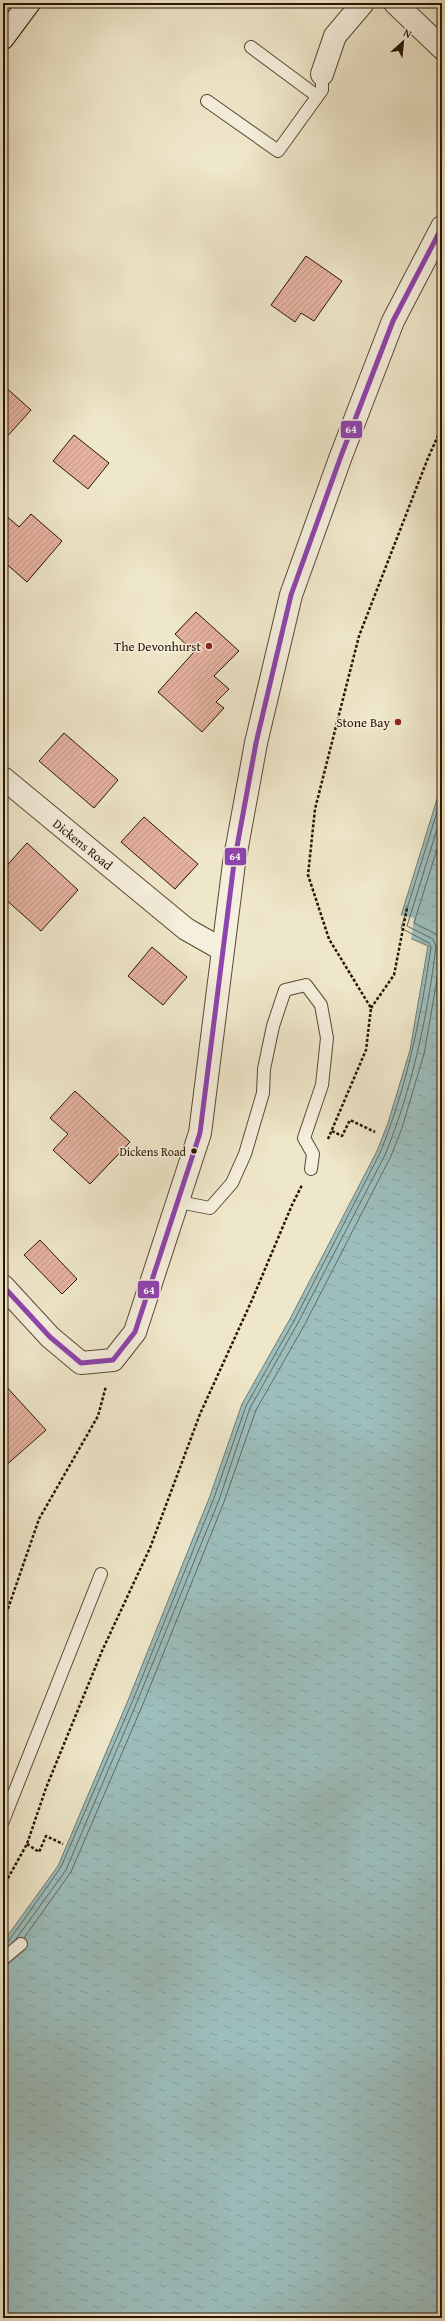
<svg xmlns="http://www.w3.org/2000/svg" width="445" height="2321" font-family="'Gentium Book Plus',serif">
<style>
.water{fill:url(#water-ripples);stroke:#6e7a72}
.pier{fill:#efe7ca}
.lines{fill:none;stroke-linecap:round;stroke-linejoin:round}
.shore{stroke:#63695f;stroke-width:1}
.building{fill:url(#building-hatch);stroke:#2a1401}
.service-casing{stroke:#5b4933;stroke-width:14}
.minor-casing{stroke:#5b4933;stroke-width:24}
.secondary-casing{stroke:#2a1401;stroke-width:24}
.path{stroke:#2a1401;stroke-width:2.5;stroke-dasharray:3 2;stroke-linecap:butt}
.service{stroke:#f5efdd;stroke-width:12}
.minor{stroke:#f5efdd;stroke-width:22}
.secondary{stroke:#f5efdd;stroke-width:22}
.bus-1-casing{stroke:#f5efdd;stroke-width:8}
.bus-1{stroke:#8e44ad;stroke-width:5}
.poi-dot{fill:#8f2418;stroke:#f5efdd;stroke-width:1.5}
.bus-dot{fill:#2a1401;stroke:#f5efdd;stroke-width:1.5}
.labels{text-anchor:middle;stroke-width:3;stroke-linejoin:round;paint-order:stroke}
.bus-label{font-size:12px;fill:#2a1401;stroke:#f5efdd;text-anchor:end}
.poi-label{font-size:13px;fill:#2a1401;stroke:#f5efdd;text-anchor:end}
.street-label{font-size:13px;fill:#2a1401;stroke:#f5efdd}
.line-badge{stroke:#f5efdd;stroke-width:1.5}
.badge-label{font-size:11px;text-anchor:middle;font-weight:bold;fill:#fff}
</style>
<defs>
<pattern id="water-ripples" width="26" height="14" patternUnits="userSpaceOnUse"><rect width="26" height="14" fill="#9cbebd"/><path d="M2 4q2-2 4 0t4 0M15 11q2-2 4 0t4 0" fill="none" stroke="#87a2a1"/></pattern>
<pattern id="building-hatch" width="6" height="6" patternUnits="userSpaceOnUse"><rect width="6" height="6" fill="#e5b2a0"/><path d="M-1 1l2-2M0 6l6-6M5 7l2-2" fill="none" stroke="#c59888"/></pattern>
</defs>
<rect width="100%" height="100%" fill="#efe7ca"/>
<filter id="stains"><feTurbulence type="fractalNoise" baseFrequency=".005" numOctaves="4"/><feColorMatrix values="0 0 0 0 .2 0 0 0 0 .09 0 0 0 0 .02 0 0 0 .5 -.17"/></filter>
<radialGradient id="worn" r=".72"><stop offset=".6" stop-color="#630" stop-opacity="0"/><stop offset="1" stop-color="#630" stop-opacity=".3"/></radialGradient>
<path class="water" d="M442,783V2318H3V1942L58,1866L129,1698L210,1496L242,1404L291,1317L377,1151L388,1123L410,1050L428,946L396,932Z"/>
<path class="pier" d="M399,915L414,918L411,941L394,933Z"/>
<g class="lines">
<path class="shore" d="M442,833L414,923L436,934L442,943
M24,1938L71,1872L143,1704L224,1502L256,1410L305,1324L391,1156L402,1128L424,1054L442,951
M16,1939L66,1870L137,1702L219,1500L250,1408L299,1321L385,1155C412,1089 427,1018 436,947L433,939L407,926L442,813
M3,1944L8,1942L61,1867L133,1700L214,1498L246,1406L295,1319L380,1153C407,1086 421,1017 431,947L429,943L401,928L442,796"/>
</g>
<path class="building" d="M306,256L342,281L314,321L301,313L295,322L271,305Z
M3,385L31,410L3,441Z
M74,435L109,463L88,489L53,461Z
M3,513L19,527L31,514L62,541L27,582L3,561Z
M196,612L239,651L214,676L229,689L216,702L224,708L202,732L158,692L194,652L175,634Z
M64,733L118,780L94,808L39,761Z
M144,817L198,864L175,889L121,842Z
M27,843L78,890L41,931L3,897V870Z
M152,947L187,977L163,1005L128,976Z
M75,1091L130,1142L90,1184L53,1150L68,1134L50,1118Z
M40,1240L77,1279L62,1294L24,1255Z
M3,1383L46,1430L3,1468Z"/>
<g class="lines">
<g class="service-casing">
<path id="service" d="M251,47L317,96
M207,101L278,151L322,90V74
M179,1202L210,1208L232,1183L245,1154L263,1093L264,1069L273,1026L285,990L306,985L321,1005L327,1038L322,1085L304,1138L313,1154L311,1169
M3,1821L101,1574
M3,1959L21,1944"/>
</g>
<g class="minor-casing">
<path id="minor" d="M395,3L442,48
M322,74L335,36L363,3
M3,778L186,929L223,950
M3,1286L50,1337L81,1363L113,1360L135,1332L200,1133L234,863L256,743L291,595L341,456L393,321L442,227"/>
</g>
<g class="secondary-casing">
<path id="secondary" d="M3,38L29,3"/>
</g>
<path class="path" d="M371,1008L394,975L407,908
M332,1131L342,1136L350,1120L375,1132
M328,1139L366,1050L371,1008L329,939L308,875L315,809L359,636L428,458L442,427
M3,1623L39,1519L98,1416L106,1386
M27,1844L39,1852L46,1836L63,1844
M3,1887L27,1844L46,1788L102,1651L150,1548L200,1414L252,1300L292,1205L302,1185"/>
<use href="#service" class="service"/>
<use href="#minor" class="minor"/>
<use href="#secondary" class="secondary"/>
<g class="bus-1-casing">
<path id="bus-1" d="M3,1286L50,1337L81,1363L113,1360L135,1332L200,1133L234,863L256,743L291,595L341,456L393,321L442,227"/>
</g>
<use href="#bus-1" class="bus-1"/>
</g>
<g class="poi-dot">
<circle cx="209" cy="646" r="4"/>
<circle cx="398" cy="722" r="4"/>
</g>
<circle class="bus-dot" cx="194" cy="1151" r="3.5"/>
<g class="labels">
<g class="bus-label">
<text x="186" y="1156">Dickens Road</text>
</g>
<g class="poi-label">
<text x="201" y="651">The Devonhurst</text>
<text x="390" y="727">Stone Bay</text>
</g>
<g class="street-label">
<text transform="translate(83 844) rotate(39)" y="5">Dickens Road</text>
</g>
</g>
<g class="line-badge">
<rect x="340" y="420" width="23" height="19" rx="4" fill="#8e44ad"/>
<rect x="224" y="847" width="23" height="19" rx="4" fill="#8e44ad"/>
<rect x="137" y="1280" width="23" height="19" rx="4" fill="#8e44ad"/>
</g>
<g class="badge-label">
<text x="351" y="433">64</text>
<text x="235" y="860">64</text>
<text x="149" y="1294">64</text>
</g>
<rect width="445" height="2321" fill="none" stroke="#efe7ca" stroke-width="16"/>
<rect x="4" y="4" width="437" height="2313" fill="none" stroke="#2a1401" stroke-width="2"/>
<rect x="8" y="8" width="429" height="2305" fill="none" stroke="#2a1401"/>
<g transform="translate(403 42) rotate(27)" stroke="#f5efdd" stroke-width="3" paint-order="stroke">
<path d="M0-3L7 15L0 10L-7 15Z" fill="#2a1401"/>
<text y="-6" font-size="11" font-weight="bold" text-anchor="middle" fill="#2a1401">N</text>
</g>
<rect width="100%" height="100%" filter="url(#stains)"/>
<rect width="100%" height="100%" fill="url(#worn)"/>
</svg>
